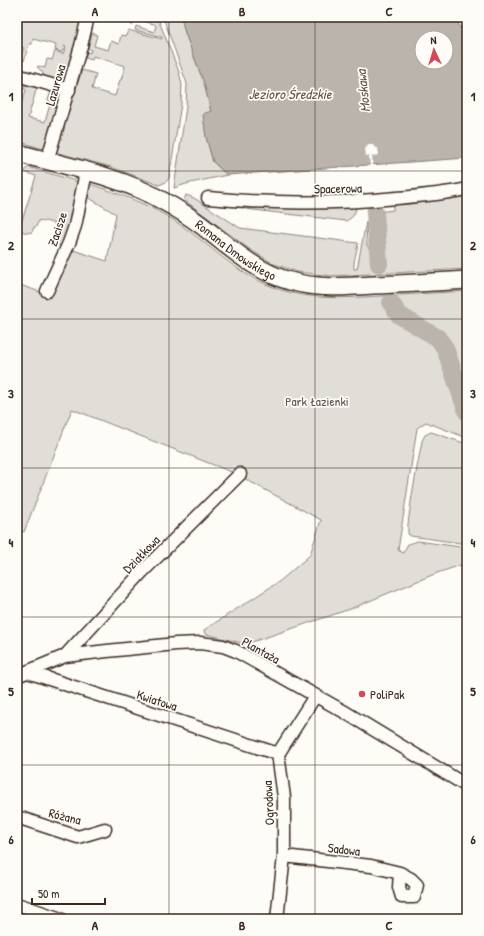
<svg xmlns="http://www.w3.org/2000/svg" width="484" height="936" font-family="'Patrick Hand',sans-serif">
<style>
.green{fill:#e1ded7;stroke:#8e847a}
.water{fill:#bbb4ad;stroke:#887d74;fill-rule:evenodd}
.pier{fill:#fdfcf7}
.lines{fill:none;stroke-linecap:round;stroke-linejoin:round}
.river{stroke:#bbb4ad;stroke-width:18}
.street-casing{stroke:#3b2a1e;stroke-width:15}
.secondary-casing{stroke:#3b2a1e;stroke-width:20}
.street{stroke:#fdfcf7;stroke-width:12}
.secondary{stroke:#fdfcf7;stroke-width:17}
.grid{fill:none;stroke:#3b2a1e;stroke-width:1;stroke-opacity:0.55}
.poi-dot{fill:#d1495b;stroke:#fdfcf7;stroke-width:1.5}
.labels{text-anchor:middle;stroke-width:3.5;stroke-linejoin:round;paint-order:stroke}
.street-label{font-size:13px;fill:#3b2a1e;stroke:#fdfcf7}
.park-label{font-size:13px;fill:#64574c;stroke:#fdfcf7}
.poi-label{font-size:13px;fill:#3b2a1e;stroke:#fdfcf7;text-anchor:start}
.water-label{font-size:14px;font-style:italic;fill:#615349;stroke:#fdfcf7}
.neatline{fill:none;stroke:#3b2a1e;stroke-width:1.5}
.grid-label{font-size:13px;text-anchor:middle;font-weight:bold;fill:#3b2a1e}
</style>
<rect width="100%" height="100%" fill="#fdfcf7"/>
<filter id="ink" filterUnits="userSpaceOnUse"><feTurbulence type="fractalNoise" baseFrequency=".025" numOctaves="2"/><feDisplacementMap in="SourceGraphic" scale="8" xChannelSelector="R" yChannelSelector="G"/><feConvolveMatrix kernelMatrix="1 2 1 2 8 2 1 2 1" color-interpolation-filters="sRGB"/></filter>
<g filter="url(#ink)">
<path class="green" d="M17,17H83L68,75L65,79L56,82V80L43,76V73L37,67L39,66L45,68L47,59L52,60L55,51L63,54L66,47L64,46L63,51L61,52L55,50L56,45L33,39L32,44H29L24,61L20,60L24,48L18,46L19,45L17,44Z
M133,17H154L156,21H159L179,72L182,85L181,104L169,178L166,182L159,185L111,167L55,152L82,70L96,74L92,89L115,96L120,80H121L125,66L93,56L92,60L85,58L87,52L90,53L91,50L88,48L92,33L97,35L94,46L108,50L111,41L119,44L121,35L126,36L128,30L162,39V37L135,30L136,26L154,32L156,26L154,24L136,19L133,25H131Z
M163,17H181L185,33L204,83L211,112L203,114L206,137L213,162L227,175L186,184L174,188L186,107L187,84Z
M455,17H467V67L465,65L462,49L467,42Z
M25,84L37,87L28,118L45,122L51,101L48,100L51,91H53L57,100L60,99L47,150L17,141V116L26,90L24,89Z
M28,167L79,182L77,209L62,246L54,244L60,225L45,221L44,222L39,220L36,227H34L32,232L27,233L19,230L36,176L24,172Z
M87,183C120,194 152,205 181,225C210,245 235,272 268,285C305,301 343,298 382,296C410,294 439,293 467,291V438L426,422L417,428L398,550L403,553L408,544L418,541L467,548V563L437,573L350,609L246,644L205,634L204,630L280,581L310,555L321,520L234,473L72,409L24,532L17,529V284L49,295L70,249L107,261L116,214L84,195Z
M467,193V269L332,276L298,272L274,264L249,249L184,200L186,195L194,198L240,228L358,243C357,252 353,261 354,269H357L366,222L367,245L373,254L375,263L377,264L382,263C380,246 386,228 378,212L393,210V205L447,198Z
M241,205L356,206C356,214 352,218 346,221L245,209Z
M431,432L467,444V544L411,536L408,534V524L412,495L422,441L425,435Z"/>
<path class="water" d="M181,17H455L467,42V46L462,50L465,65L467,67V158L227,175L213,162L206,137L203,114L211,111L204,83L185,33ZM422,38H446V62H422Z
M378,212C385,226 383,246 381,261H377C374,248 368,226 371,213Z"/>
<path class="pier" d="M369,144L373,145L375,148H378L379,155L372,156L373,166H370L369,156H366L365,149Z"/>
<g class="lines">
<path class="river" d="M375,213L379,264
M391,303L399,315L438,338L445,348L467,412"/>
<g class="street-casing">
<path id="street" d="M17,75L69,90
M47,161L81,46L88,17
M208,198C271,204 335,204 397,198C421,196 444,194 467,189
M47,291L69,243L75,226L86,172
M65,656L142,572L240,474
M28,672L278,754
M17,676L65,656L107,651L176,644L200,643L223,646L236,651L343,711L467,786
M17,817L78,837L105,829
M284,856L371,866L400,873L399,887L402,897H414L417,885L411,879L400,873
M17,904L61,919
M277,919L284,856V797L278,754L315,696"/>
</g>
<g class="secondary-casing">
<g id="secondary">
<path id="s1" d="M17,153C62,165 123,177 163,201C176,208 189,216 201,225C228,246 256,272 290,281C317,289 345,287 374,285C405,284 436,282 467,280"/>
</g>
</g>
<use href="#street" class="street"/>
<use href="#secondary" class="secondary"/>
</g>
</g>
<path class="grid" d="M169,17V919M315,17V919M17,171H467M17,319H467M17,468H467M17,617H467M17,765H467"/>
<circle class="poi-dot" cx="362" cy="694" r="4"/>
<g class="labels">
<g class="street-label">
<text transform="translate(55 85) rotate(-74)" y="5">Lazurowa</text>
<text transform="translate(338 188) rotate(-1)" y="5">Spacerowa</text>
<text transform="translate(57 229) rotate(-72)" y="5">Zacisze</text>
<text dy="5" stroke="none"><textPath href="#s1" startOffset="242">Romana Dmowskiego</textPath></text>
<text transform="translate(141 554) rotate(-46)" y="5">Działkowa</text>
<text transform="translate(261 650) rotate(29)" y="5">Plantaża</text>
<text transform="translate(157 700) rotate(18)" y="5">Kwiatowa</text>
<text transform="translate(268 803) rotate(-93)" y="5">Ogrodowa</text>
<text transform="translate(65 816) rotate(14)" y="5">Różana</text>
<text transform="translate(344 849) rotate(7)" y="5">Sadowa</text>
</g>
<g class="park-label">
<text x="317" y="406">Park Łazienki</text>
</g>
<g class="poi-label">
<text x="370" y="699">PoliPak</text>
</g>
<g class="water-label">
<text transform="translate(363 91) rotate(-96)" y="5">Moskawa</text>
<text x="290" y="99">Jezioro Średzkie</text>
</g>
</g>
<rect width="484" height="936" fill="none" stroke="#fdfcf7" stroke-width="44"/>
<g transform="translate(434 50) rotate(356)"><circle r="19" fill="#fdfcf7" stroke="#afa8a0"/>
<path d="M0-3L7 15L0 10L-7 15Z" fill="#d1495b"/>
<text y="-6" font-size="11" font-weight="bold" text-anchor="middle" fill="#3b2a1e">N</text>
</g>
<path d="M32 898v6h73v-6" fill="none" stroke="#3b2a1e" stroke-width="2"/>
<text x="38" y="898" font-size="12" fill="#3b2a1e" stroke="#fdfcf7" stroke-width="3" paint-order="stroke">50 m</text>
<rect x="22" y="22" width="440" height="892" class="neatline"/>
<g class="grid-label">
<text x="95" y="16">A</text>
<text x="242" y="16">B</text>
<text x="389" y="16">C</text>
<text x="11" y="101">1</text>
<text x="473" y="101">1</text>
<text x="11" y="250">2</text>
<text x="473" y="250">2</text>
<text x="11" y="398">3</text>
<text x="473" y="398">3</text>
<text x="11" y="547">4</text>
<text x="473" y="547">4</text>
<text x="11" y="696">5</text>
<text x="473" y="696">5</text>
<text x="11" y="844">6</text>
<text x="473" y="844">6</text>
<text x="95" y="930">A</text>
<text x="242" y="930">B</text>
<text x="389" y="930">C</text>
</g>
</svg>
